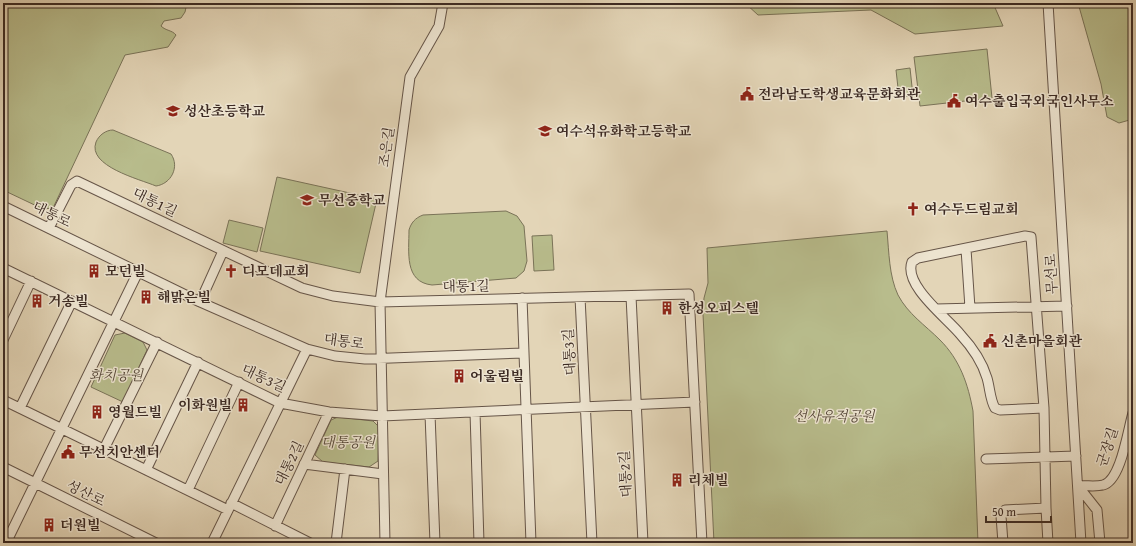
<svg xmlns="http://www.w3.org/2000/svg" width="1136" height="546" font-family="'Gentium Book Plus','Noto Serif KR',serif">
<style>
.green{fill:#b8bc8c;stroke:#7a7358}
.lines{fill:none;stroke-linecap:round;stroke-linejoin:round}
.minor-casing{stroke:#665548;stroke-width:11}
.minor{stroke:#ede4d0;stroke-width:9}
.labels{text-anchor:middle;stroke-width:3;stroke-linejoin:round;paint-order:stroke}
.poi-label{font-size:14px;font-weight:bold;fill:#3c2a23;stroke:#ede4d0;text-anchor:start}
.street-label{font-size:14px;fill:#3c2a23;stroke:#ede4d0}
.park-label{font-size:14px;font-style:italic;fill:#554738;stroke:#ede4d0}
</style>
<rect width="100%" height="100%" fill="#e3d5b7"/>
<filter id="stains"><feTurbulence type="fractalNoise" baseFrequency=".005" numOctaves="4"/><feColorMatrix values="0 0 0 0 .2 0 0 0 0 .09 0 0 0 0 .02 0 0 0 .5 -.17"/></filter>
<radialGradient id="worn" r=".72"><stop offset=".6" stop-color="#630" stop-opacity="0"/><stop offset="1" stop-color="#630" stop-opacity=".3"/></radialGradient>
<path class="green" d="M3,3H187L185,12L181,18L164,21L161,26C166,31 172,30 176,35L168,47L125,55L53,208L43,209L3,190Z
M745,3H993L1003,26L915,34L871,10L758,15Z
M1078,3H1133V119L1119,123L1107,117L1101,84Z
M987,49L992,98L920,106L914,57Z
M910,68L913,96L899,97L896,70Z
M113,130L171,154C180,167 171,184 156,186C139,179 87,166 96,142C99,135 106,130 113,130Z
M277,177L377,199L360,273L260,251Z
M506,211L517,216L524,226L527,261L524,271L516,278L432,285C404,282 409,252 409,230C411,223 415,218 423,215Z
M229,220L263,228L257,252L223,243Z
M887,231C889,252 889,276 898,295C908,314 925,325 940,340C960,360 968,384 973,411L978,543H714L703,314L704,298L708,283L707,248Z
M552,235L554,270L534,271L532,236Z
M125,333L143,342L147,350L123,402L91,387L115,335Z
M338,417L373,421L379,427L378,461L369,467L323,462L315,455L331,420Z"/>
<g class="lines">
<g class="minor-casing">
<path id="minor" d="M1048,3L1081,543
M3,206L200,302L307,349L335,356L365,359L524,353L531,543
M49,228L71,185L77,181L302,288L333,296L380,302L689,294L702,543
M966,249L970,308
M3,268L280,403L329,412L382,416L695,402
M631,296L643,543
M580,297L592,543
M522,298L524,353
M200,302L223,251
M936,309L1067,306
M3,340L31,281
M3,400L228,510
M20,408L72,301
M1044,408L1000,410L995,408C990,400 990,388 987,378C982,361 972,347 960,334C947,318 903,285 912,262L918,258L1025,236L1031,237L1044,408L1046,508
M475,412L479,543
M430,414L435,543
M104,449L157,342
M986,459L1076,456
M304,464L383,474
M3,467L156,543
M146,470L198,362
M1078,486C1086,485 1095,487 1103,485C1121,481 1128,429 1133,413
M1078,486L1097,510L1100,543
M188,490L239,382
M231,503L310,543
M275,526L329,412
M6,543L138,272
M212,543L307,349
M336,543L345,469
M385,543L380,302L410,77L439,26L443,3
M1003,543L1001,516L1005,510L1046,508L1048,543"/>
</g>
<use href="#minor" class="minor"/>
</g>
<defs>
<g id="civic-bare" transform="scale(1.08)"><path d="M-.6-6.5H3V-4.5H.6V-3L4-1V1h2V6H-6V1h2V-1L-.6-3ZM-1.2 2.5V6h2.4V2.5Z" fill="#8f2418" stroke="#ede4d0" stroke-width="2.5" paint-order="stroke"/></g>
<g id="school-bare" transform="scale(1.08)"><path d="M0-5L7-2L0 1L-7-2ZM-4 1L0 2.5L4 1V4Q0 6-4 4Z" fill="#8f2418" stroke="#ede4d0" stroke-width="2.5" paint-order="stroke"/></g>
<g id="church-bare" transform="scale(1.08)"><path d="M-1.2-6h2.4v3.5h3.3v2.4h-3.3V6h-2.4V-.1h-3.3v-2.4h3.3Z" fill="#8f2418" stroke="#ede4d0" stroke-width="2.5" paint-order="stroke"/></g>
<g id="building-bare" transform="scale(1.08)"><path d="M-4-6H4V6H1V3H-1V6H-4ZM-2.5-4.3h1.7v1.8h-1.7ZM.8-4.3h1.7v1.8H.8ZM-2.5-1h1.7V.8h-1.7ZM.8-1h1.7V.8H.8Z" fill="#8f2418" stroke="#ede4d0" stroke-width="2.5" paint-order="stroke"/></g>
</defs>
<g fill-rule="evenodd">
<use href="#civic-bare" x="747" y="94"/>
<use href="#civic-bare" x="954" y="101"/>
<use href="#school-bare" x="173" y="111"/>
<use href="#school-bare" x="545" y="131"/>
<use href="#school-bare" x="307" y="200"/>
<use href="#church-bare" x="913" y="209"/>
<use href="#building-bare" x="94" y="271"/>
<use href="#church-bare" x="231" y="271"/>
<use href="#building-bare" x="146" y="297"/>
<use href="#building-bare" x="37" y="301"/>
<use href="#building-bare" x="667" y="308"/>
<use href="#civic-bare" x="990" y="341"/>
<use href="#building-bare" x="459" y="376"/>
<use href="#building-bare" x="243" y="405"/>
<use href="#building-bare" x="97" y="412"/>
<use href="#civic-bare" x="68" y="452"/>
<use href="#building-bare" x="677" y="480"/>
<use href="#building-bare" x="49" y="525"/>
</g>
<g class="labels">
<g class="poi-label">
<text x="758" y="99">전라남도학생교육문화회관</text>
<text x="965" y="106">여수출입국외국인사무소</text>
<text x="184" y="116">성산초등학교</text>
<text x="556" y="136">여수석유화학고등학교</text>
<text x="318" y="205">무선중학교</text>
<text x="924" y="214">여수두드림교회</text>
<text x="105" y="276">모던빌</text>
<text x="242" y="276">디모데교회</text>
<text x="157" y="302">해맑은빌</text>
<text x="48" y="306">거송빌</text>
<text x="678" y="313">한성오피스텔</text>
<text x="1001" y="346">신촌마을회관</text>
<text x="470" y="381">어울림빌</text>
<text x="232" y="410" text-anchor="end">이화원빌</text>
<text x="108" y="417">영월드빌</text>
<text x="79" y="457">무선치안센터</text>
<text x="688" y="485">리체빌</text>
<text x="60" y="530">더원빌</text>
</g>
<g class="street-label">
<text transform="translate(386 147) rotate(-82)" y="5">조은길</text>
<text transform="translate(155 202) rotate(26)" y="5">대통1길</text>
<text transform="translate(52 214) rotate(26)" y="5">대통로</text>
<text transform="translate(1051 274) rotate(-93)" y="5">무선로</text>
<text transform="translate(466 286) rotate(-1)" y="5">대통1길</text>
<text transform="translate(344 341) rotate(8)" y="5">대통로</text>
<text transform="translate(569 352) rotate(-93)" y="5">대통3길</text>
<text transform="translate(264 378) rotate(25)" y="5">대통3길</text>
<text transform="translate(1107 447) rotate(-72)" y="5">군장길</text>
<text transform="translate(289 463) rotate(-64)" y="5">대통2길</text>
<text transform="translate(625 474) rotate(-93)" y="5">대통2길</text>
<text transform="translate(86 493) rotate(26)" y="5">성산로</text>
</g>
<g class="park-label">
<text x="116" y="380">화치공원</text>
<text x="834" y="421">선사유적공원</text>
<text x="348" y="447">대통공원</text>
</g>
</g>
<rect width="1136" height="546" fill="none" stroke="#e3d5b7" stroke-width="16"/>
<rect x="4" y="4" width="1128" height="538" fill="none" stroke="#3c2a23" stroke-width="2"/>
<rect x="8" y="8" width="1120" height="530" fill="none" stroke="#3c2a23"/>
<path d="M986 516v6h65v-6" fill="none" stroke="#3c2a23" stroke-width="2"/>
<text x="992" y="516" font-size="12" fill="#3c2a23" stroke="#ede4d0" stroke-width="3" paint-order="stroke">50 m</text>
<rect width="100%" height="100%" filter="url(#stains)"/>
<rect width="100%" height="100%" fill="url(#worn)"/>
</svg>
